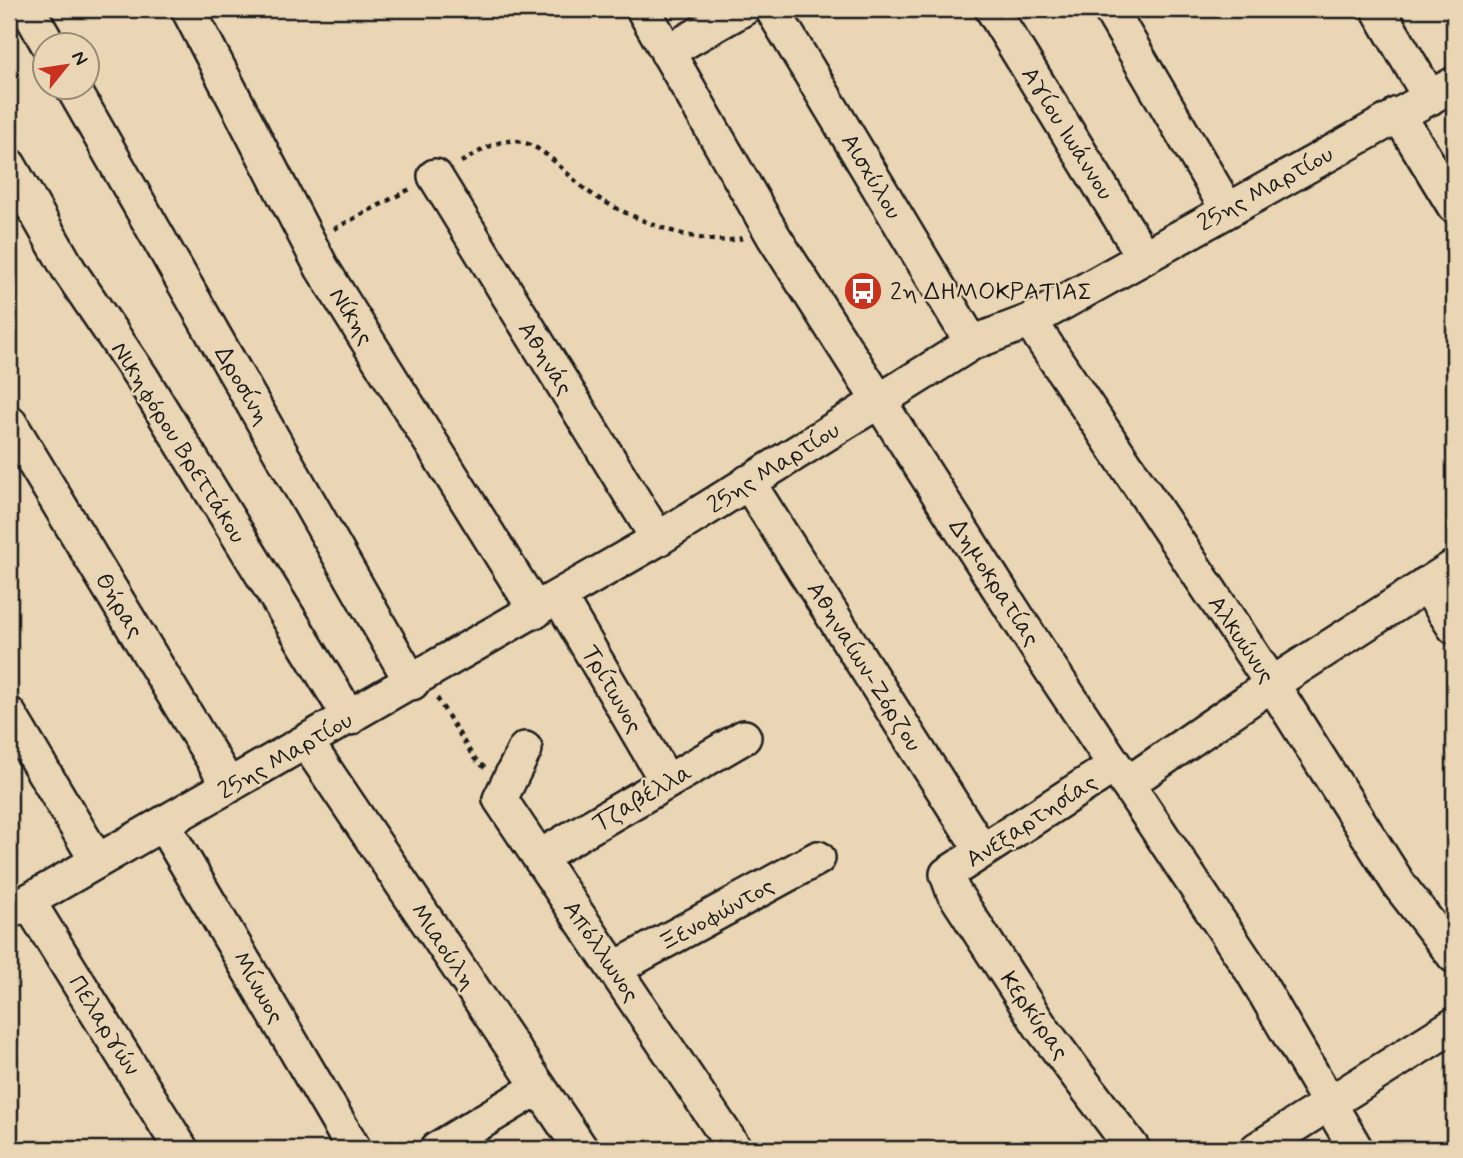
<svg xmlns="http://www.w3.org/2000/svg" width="1463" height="1158" font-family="Mynerve,sans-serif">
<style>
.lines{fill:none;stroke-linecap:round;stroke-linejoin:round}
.minor-casing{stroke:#1c1c1c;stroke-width:38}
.path{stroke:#1c1c1c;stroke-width:4.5;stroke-dasharray:5 5;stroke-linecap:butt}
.minor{stroke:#ead6b4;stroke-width:33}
.labels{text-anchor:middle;stroke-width:5;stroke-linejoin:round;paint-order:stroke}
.street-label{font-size:24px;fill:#1c1c1c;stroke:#ead6b4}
.poi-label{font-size:24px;fill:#1c1c1c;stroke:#ead6b4;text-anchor:start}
</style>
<rect width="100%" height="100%" fill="#ead6b4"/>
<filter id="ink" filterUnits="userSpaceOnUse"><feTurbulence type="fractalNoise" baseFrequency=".0143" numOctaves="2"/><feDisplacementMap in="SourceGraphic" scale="14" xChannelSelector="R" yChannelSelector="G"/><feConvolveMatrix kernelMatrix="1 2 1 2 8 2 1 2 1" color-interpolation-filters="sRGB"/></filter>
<g filter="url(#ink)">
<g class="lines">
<g class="minor-casing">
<path id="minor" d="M28,9L49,46
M188,9L322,268L536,611
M643,9L774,237L1046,662L1252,971L1356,1149
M772,9L972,343
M992,9L1144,257
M1110,9L1227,209
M1378,9L1430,98
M667,52L743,9
M73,88L412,683
M1398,114L1454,206
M9,165L69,270L142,378L350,718
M435,176L658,539
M1030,321L1272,684L1400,886L1454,956
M10,423L229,786
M748,482L982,851
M1426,584L1454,627
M559,597L667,782
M9,714L97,861
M307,743L581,1149
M525,749L500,799L735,1149
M1114,766L947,874L953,891L1041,1027L1133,1149
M1127,784L1272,684L1454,567
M163,824L354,1149
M539,857L744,737
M28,901L181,1149
M9,912L658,539L972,343L1030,321L1454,84
M614,969L818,858
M437,1149L539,1087
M1257,1149L1454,1025"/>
</g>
<path class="path" d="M461,162C478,153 496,139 516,141C544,144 565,174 586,190C619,214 702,250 742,238
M334,229L410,189
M437,698L474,758L485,768"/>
<use href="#minor" class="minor"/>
</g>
</g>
<defs>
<g id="bus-disc" transform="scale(2.0125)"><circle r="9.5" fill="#c8321e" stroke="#ead6b4"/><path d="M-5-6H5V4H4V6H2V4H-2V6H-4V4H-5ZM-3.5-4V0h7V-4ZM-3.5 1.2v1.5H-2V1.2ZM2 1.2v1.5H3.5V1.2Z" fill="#fff"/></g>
</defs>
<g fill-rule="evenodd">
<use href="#bus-disc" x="863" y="291"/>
</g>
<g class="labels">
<g class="street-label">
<text transform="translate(1068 133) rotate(58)" y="8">Αγίου Ιωάννου</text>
<text transform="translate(872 176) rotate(59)" y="8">Αισχύλου</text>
<text transform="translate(1265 188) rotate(-29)" y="8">25ης Μαρτίου</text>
<text transform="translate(352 316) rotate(58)" y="8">Νίκης</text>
<text transform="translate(546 358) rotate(58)" y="8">Αθηνάς</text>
<text transform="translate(243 385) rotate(60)" y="8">Δροσίνη</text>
<text transform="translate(179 442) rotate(58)" y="8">Νικηφόρου Βρεττάκου</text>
<text transform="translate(773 467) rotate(-32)" y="8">25ης Μαρτίου</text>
<text transform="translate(995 582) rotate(57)" y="8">Δημοκρατίας</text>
<text transform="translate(120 605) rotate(59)" y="8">Θήρας</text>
<text transform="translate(1242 639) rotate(56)" y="8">Αλκυώνυς</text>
<text transform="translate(865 666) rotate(58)" y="8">Αθηναίων-Ζόρζου</text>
<text transform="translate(613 689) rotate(60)" y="8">Τρίτωνος</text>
<text transform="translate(285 755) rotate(-30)" y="8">25ης Μαρτίου</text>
<text transform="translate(642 797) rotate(-30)" y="8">Τζαβέλλα</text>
<text transform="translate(1031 820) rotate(-33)" y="8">Ανεξαρτησίας</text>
<text transform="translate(716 914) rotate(-29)" y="8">Ξενοφώντος</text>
<text transform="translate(444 946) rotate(56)" y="8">Μιαούλη</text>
<text transform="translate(602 951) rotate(56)" y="8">Απόλλωνος</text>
<text transform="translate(259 987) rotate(60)" y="8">Μίνωος</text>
<text transform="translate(1035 1015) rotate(55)" y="8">Κερκύρας</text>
<text transform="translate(105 1025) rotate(58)" y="8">Πελαργών</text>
</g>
<g class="poi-label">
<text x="890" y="299">2η ΔΗΜΟΚΡΑΤΙΑΣ</text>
</g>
</g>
<rect width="1463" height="1158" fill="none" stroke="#ead6b4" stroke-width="35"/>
<rect x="18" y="18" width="1428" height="1123" fill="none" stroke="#1c1c1c" stroke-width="2.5" filter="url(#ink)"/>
<g transform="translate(66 66) rotate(60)"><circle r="33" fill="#ead6b4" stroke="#988c77" stroke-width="2"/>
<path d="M0-5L12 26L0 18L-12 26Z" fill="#c8321e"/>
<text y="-10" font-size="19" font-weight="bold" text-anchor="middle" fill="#1c1c1c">N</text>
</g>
</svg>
